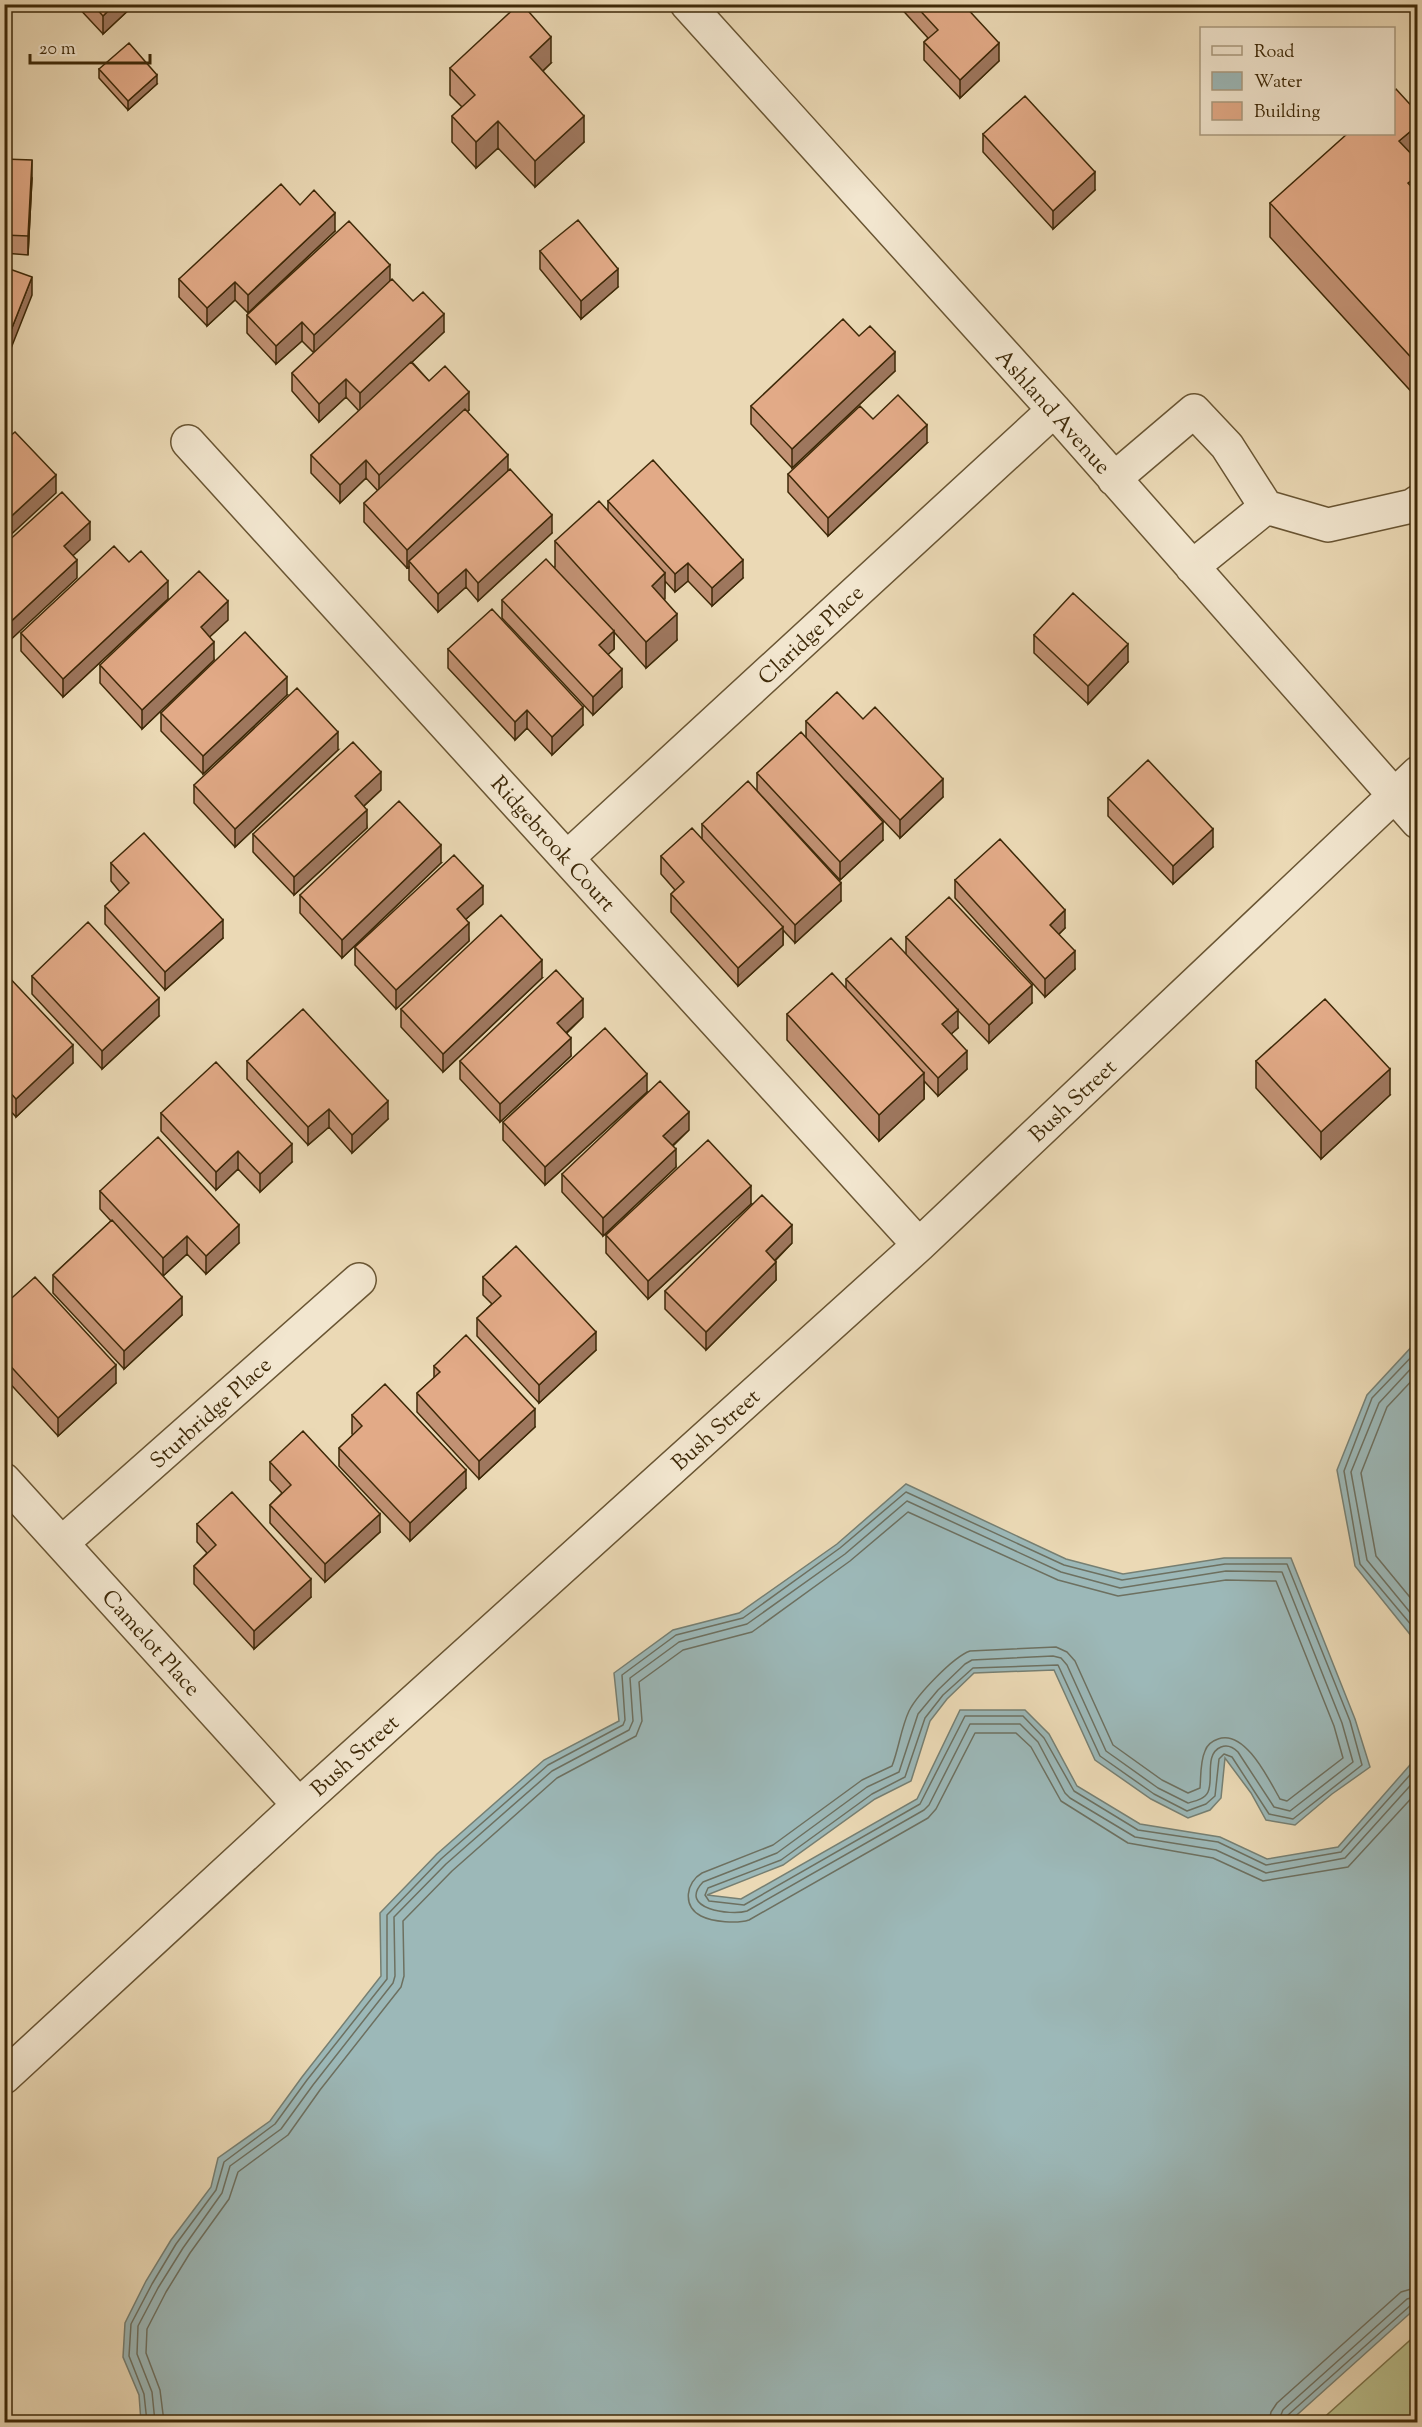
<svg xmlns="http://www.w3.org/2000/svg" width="1422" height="2427" font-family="'Sorts Mill Goudy',serif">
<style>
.green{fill:#b9bf8c;stroke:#7c744a;stroke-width:1.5}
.water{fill:#9cb8b8;stroke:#767f72;stroke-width:1.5}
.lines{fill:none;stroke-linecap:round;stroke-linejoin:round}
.shore{stroke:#6d7060;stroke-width:1.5}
.minor-casing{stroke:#695533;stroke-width:36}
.minor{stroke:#f2e6cf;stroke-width:33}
.wall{fill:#c29274;stroke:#3e2908;stroke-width:1.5}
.shaded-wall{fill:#9e775e;stroke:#3e2908;stroke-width:1.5}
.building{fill:#e2aa87;stroke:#3e2908;stroke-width:1.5}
.labels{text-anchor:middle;stroke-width:4.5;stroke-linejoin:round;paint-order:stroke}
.street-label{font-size:22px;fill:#3e2908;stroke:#f2e6cf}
</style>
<rect width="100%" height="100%" fill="#ebd9b5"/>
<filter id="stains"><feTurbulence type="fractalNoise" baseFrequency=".00333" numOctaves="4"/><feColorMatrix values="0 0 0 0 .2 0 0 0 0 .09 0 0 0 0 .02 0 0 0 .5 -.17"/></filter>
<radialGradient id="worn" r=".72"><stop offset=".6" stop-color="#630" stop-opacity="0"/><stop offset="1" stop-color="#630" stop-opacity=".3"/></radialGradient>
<path class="green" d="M1417,2334V2422H1319Z"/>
<path class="water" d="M1417,1341V1643L1355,1566L1337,1470L1367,1395Z
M906,1484L1066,1559L1123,1574L1224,1558H1291L1355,1719L1370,1767L1332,1794L1295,1825L1266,1820L1251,1793L1225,1758L1221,1798L1210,1810L1188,1818L1151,1799L1095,1760L1054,1670L974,1673L947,1699L930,1721L911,1781L875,1799L783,1865L707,1895L741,1899L917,1799L960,1710H1025L1049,1734L1077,1786L1140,1824L1220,1837L1267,1859L1338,1847L1417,1757V2307L1289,2422H141L139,2395L123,2357L125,2323L146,2281L171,2240L211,2187L218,2158L270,2121L302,2077L381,1976L380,1913L437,1854L544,1760L619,1721L614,1673L673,1630L739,1613L837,1544Z"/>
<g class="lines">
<path class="shore" d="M1418,1350L1372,1398L1344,1471L1360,1564L1418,1633
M1418,1361L1379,1403L1351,1472L1367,1560L1418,1622
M1418,1374L1387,1407L1361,1473L1376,1556L1418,1607
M147,2422L144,2394L129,2356L131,2324L152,2284L176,2244L216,2190L224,2162L275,2124L307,2080L387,1979V1915L441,1859L548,1765L623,1725L625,1720L622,1675L676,1635L743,1618L840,1548L906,1492L1064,1565L1122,1580L1225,1564H1287L1350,1721L1362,1765L1293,1819L1269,1814L1232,1757L1224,1754L1219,1759L1215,1796L1206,1804L1187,1811L1154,1794L1100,1756L1058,1665L973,1668L943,1695L925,1718L905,1777L872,1794L781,1860L708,1888L705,1895L709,1901L744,1905L920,1804L965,1716H1023L1044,1738L1074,1791L1138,1830L1218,1842L1266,1865L1341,1852L1418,1766
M155,2422L152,2392L137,2354L138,2326L158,2288L183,2248L222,2193L230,2166L281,2129L313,2085L393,1983L395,1976L394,1917L446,1864L552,1771L629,1730L633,1721L630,1678L679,1642L747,1624L845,1554L907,1501L1061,1572L1120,1588L1226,1571L1282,1572L1342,1723L1353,1762L1290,1811L1274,1807L1238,1752C1233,1747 1228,1744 1221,1747C1204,1754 1214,1779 1208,1792C1205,1799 1195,1801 1188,1803L1158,1788L1106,1751L1067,1665L1061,1658L1053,1656L972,1660L965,1664L938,1690L918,1714L899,1772L867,1787L777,1853L703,1882C677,1909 731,1916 747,1911L924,1810L929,1805L970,1724H1020L1038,1742L1065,1793L1070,1798L1135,1837L1216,1850L1266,1873L1345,1858L1418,1777
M164,2422L160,2390L146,2353L147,2329L166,2292L190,2253L229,2199L238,2172L288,2135L320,2090L401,1987L404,1976L403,1921L452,1871L557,1778L636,1736L642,1721L639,1682L683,1650L752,1632L850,1561L908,1512L1058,1580L1118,1596L1226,1580L1276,1581L1334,1726L1343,1758L1287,1801L1280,1799C1269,1780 1245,1729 1218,1739C1212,1741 1207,1745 1205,1751C1200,1762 1201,1777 1200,1788L1188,1793L1162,1780L1113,1745L1075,1661L1067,1652L1056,1647L970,1651C953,1657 917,1695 909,1711C901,1728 899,1748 892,1766L862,1780L773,1845L702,1873C686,1882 682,1906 701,1916C713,1922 737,1924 749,1920L928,1818L936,1809L975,1733H1016L1031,1747L1061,1801L1128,1843L1213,1858L1263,1881L1348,1867L1418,1791
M1269,2422L1271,2412L1277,2403L1401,2292L1418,2287
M1278,2422L1283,2410L1407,2299L1418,2296
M1286,2422L1288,2415L1411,2305L1418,2303"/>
<g class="minor-casing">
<path id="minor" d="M687,4L1054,410L1418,822
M188,442L919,1245
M1114,479L1194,411L1227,446L1266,507
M1192,567L1266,507L1328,525L1412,506L1418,502
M567,858L1054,410
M4,1480L299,1805
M62,1543L359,1280
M4,2077L299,1805L919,1245L1418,773"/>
</g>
<use href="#minor" class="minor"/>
</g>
<path class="wall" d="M75,4H135L103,34Z
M897,4H963L999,61L960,98L924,60V42L928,38Z
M551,63L543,71L584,142L535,187L498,148L476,168L452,142V116L462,107L450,95V68Z
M99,69L157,84L128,110L99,78Z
M1418,113V159L1416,160L1418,161V399L1270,237V203Z
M983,134L1095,190L1053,229L983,152Z
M4,159L32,178L28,255L4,253Z
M300,205L335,231L248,313L235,300L207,326L179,297V279Z
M540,251L618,287L581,319L540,269Z
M390,281L413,301L444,332L412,362L429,381L469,410L467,412L552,533L478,601L466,587L438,612L409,580V567L407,568L364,522V503L378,491L366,478L340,503L311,473V455L359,411L346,397L319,422L292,391V373L314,353L302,341L276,364L247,333V315Z
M859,336L895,371L792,468L751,424V406Z
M927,443L828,536L788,492V474Z
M608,501L743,578L712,606L688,581L675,592L665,581L664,600L677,640L646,668L614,632V649L608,654L622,687L593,715L502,618V600L555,567V541L608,511Z
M129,562L168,599L63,697L21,651V633Z
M228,620L209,637L214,660L142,729L100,683V665Z
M1034,635L1128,662L1088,704L1034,653Z
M448,649L583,725L552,755L527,728L515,740L448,668Z
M287,695L203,774L161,731V713Z
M863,719L943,797L900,838L846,781L883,840L840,880L757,791V773L806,738V721Z
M338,750L235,847L194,803V785Z
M381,790L364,806L367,828L294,895L253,852V834Z
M1108,798L1213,847L1173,884L1108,816Z
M702,824L841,901L795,943L783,930V945L738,986L671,912V894L675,890L661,874V856L702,838Z
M111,863L223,938L165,990L105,924V906L120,892L111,881Z
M441,863L342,958L300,913V895Z
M955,880L1065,928L1059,934L1075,969L1045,997L955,898Z
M483,904L466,919L469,941L396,1009L355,965V947Z
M906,937L1032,1003L989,1043L947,999L958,1028L951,1034L967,1069L938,1096L924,1081V1099L879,1141L787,1040V1014L846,988V979L906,954Z
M4,972L73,1063L16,1117L4,1104Z
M32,976L159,1016L102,1069L32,994Z
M542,978L443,1072L401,1027V1009Z
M583,1017L567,1033L571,1056L500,1122L460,1079V1061Z
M247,1061L388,1119L352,1153L329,1127L308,1145L247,1079Z
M1256,1061L1390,1095L1321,1159L1256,1088Z
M647,1092L545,1185L503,1140V1122Z
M161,1113L292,1162L260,1192L238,1169L216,1190L161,1131Z
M689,1130L673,1146L676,1167L603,1236L562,1192V1174Z
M100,1191L239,1243L206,1274L187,1254L163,1276L182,1315L124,1369L53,1293V1275L111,1221L100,1209Z
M751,1204L648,1299L606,1253V1235Z
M792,1243L775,1261L776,1280L706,1350L665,1309V1291Z
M483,1277L596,1350L539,1403L477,1336V1318L492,1304L483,1295Z
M4,1305L116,1383L58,1436L4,1377Z
M434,1366L535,1427L479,1479L417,1412V1393L434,1378Z
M352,1415L466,1488L410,1541L339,1466V1448L353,1435L352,1434Z
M270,1462L380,1532L325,1582L270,1523V1505L282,1493L270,1480Z
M197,1524L311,1597L254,1649L194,1584V1566L207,1553L197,1542Z"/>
<path class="shaded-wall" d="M115,4H135L103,34V16Z
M551,37V63L530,83V57Z
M999,43V61L960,98V80Z
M157,75V84L128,110V101Z
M584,116V142L535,187V161Z
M498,121V148L476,168V142Z
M1418,125V159L1399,175V141Z
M32,160V178L28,255V236Z
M1095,172V190L1053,229V211Z
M1418,175V208L1408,183Z
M335,213V231L248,313V295Z
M390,265V283L314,353V335Z
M618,269V287L581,319V301Z
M32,277V295L4,366V348Z
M235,282V300L207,326V308Z
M444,314V332L360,411V393Z
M302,322V341L276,364V346Z
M895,352V371L792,468V449Z
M346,379V397L319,422V404Z
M469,392V410L379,493V475Z
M927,425V443L828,536V518Z
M508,455V473L409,561V567L407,568V550Z
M366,460V478L340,503V485Z
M56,475V493L4,541V523Z
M552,515V533L478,601V583Z
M90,522V540L64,564V546Z
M77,560V578L5,645V627Z
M743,560V578L712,606V588Z
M688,563V581L675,592V574Z
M466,569V587L438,612V594Z
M665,573V599L652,612V586Z
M168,581V599L63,697V679Z
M228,601V620L201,645V627Z
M677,614V640L646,668V642Z
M614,631V649L599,663V645Z
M214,642V660L142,729V710Z
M1128,644V662L1088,704V686Z
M622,669V687L593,715V697Z
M287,677V695L203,774V756Z
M8,685V703L4,706V688Z
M583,707V725L552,755V737Z
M527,710V728L515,740V722Z
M338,732V750L235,847V829Z
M381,772V790L355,814V796Z
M943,779V797L900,838V820Z
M367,810V828L294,895V877Z
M883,822V840L840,880V862Z
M1213,829V847L1173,884V866Z
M441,845V863L342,958V940Z
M841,883V901L795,943V925Z
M483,886V904L457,927V909Z
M1065,910V928L1050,943V925Z
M223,920V938L165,990V972Z
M469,923V941L396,1009V990Z
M783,927V945L738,986V968Z
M1075,951V969L1045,997V979Z
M542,960V978L443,1072V1054Z
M1032,985V1003L989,1043V1025Z
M159,998V1016L102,1069V1051Z
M583,999V1017L557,1041V1023Z
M958,1010V1028L942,1042V1024Z
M571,1038V1056L500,1122V1104Z
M73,1045V1063L16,1117V1099Z
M967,1051V1069L938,1096V1078Z
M1390,1069V1095L1321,1159V1132Z
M924,1073V1099L879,1141V1115Z
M647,1074V1092L545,1185V1167Z
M388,1101V1119L352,1153V1135Z
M329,1109V1127L308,1145V1127Z
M689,1112V1130L663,1154V1136Z
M292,1144V1162L260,1192V1174Z
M676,1149V1167L603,1236V1218Z
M238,1151V1169L216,1190V1172Z
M751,1186V1204L648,1299V1281Z
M239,1225V1243L206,1274V1256Z
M792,1225V1243L766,1269V1251Z
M187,1236V1254L163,1276V1258Z
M776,1262V1280L706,1350V1332Z
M182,1297V1315L124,1369V1351Z
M596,1332V1350L539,1403V1385Z
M116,1365V1383L58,1436V1418Z
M535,1409V1427L479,1479V1461Z
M466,1470V1488L410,1541V1523Z
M380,1514V1532L325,1582V1564Z
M311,1579V1597L254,1649V1631Z"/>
<path class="building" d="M92,4H115L103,16Z
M519,4H522L551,37L530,57L584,116L535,161L498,121L476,142L452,116L475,95L450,68Z
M914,4H963L999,43L960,80L924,42L938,30Z
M129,43L157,75L128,101L99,69Z
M1396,89L1418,113V125L1399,141L1418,161V175L1408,183L1418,194V365L1270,203L1347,134H1394V91Z
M1025,96L1095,172L1053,211L983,134Z
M4,159L32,160L28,236L4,235Z
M281,184L300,205L314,190L335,213L248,295L235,282L207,308L179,279Z
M578,220L618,269L581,301L540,251Z
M349,221L390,265L314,335L302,322L276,346L247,315Z
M4,267L32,277L4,348Z
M392,279L413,301L423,292L444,314L360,393L346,379L319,404L292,373Z
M843,319L859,336L870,326L895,352L792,449L751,406Z
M411,362L429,381L445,366L469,392L379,475L366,460L340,485L311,455Z
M898,395L927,425L828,518L788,474L860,406L873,419Z
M465,409L508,455L407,550L364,503Z
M15,432L56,475L4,523V441Z
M653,460L743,560L712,588L688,563L675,574L608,501Z
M510,469L552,515L478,583L466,569L438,594L409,561Z
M62,492L90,522L64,546L77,560L5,627L4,545Z
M599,501L665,573L652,586L677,614L646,642L555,541Z
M114,546L129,562L141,551L168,581L63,679L21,633Z
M546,559L614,631L599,645L622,669L593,697L502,600Z
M199,571L228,601L201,627L214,642L142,710L100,665Z
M1073,593L1128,644L1088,686L1034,635Z
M492,609L583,707L552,737L527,710L515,722L448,649Z
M245,632L287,677L203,756L161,713Z
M4,681L8,685L4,688Z
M297,688L338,732L235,829L194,785Z
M837,692L863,719L875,707L943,779L900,820L806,721Z
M801,732L883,822L840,862L757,773Z
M353,742L381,772L355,796L367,810L294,877L253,834Z
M1148,760L1213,829L1173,866L1108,798Z
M748,781L841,883L795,925L702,824Z
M399,801L441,845L342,940L300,895Z
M692,828L783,927L738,968L671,894L684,882L661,856Z
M144,833L223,920L165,972L105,906L129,883L111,863Z
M1000,839L1065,910L1050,925L1075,951L1045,979L955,880Z
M454,855L483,886L457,909L469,923L396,990L355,947Z
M949,897L1032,985L989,1025L906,937Z
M501,915L542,960L443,1054L401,1009Z
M88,922L159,998L102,1051L32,976Z
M891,938L958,1010L942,1024L967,1051L938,1078L846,979Z
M556,970L583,999L557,1023L571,1038L500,1104L460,1061Z
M4,972L73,1045L16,1099L4,1086Z
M832,973L924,1073L879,1115L787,1014Z
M1325,999L1390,1069L1321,1132L1256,1061Z
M303,1009L388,1101L352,1135L329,1109L308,1127L247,1061Z
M605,1028L647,1074L545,1167L503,1122Z
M216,1062L292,1144L260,1174L238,1151L216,1172L161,1113Z
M660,1081L689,1112L663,1136L676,1149L603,1218L562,1174Z
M158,1137L239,1225L206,1256L187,1236L163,1258L100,1191Z
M708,1140L751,1186L648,1281L606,1235Z
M762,1195L792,1225L766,1251L776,1262L706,1332L665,1291Z
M112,1220L182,1297L124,1351L53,1275Z
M516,1246L596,1332L539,1385L477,1318L501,1296L483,1277Z
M35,1277L116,1365L58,1418L4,1359V1305Z
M466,1335L535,1409L479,1461L417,1393L440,1372L434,1366Z
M385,1384L466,1470L410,1523L339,1448L362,1426L352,1415Z
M303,1431L380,1514L325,1564L270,1505L291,1485L270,1462Z
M232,1492L311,1579L254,1631L194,1566L216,1545L197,1524Z"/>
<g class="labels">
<g class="street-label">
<text transform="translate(1054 411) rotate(48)" y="8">Ashland Avenue</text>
<text transform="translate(810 634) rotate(-43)" y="8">Claridge Place</text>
<text transform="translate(554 843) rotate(48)" y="8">Ridgebrook Court</text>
<text transform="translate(1072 1100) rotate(-43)" y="8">Bush Street</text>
<text transform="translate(210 1412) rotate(-42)" y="8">Sturbridge Place</text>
<text transform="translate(715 1429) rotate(-42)" y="8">Bush Street</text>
<text transform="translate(152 1642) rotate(48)" y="8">Camelot Place</text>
<text transform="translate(354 1755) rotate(-42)" y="8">Bush Street</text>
</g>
</g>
<rect width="1422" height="2427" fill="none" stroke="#ebd9b5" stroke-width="24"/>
<rect x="6" y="6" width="1410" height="2415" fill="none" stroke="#3e2908" stroke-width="3"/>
<rect x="12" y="12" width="1398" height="2403" fill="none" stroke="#3e2908" stroke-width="1.5"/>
<rect x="1200" y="27" width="195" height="108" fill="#f2e6cf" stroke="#aa9a7f" stroke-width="1.5"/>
<rect x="1212" y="46" width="30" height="9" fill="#f2e6cf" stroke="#aa9a7f" stroke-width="1.5"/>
<text x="1254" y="57" font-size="18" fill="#3e2908">Road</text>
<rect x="1212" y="72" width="30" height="18" fill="#9cb8b8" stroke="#aa9a7f" stroke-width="1.5"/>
<text x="1254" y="87" font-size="18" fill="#3e2908">Water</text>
<rect x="1212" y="102" width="30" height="18" fill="#e2aa87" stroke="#aa9a7f" stroke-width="1.5"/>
<text x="1254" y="117" font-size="18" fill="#3e2908">Building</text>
<path d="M30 54v9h120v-9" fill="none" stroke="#3e2908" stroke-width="3"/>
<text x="39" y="54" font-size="18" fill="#3e2908" stroke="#f2e6cf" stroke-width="4.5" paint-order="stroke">20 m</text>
<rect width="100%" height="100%" filter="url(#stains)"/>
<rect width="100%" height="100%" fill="url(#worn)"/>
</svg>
